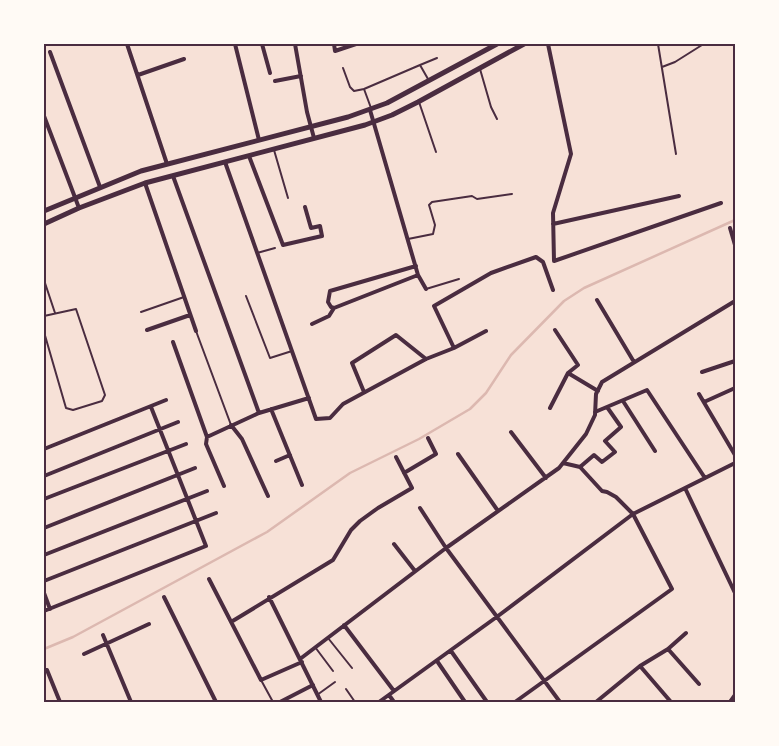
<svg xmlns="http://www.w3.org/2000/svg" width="779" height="746" font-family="'Golos Text',sans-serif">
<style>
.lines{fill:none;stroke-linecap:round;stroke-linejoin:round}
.stream{stroke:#dcb8b0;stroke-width:2.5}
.service{stroke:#4a2c40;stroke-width:2}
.minor{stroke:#4a2c40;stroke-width:4}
.secondary{stroke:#4a2c40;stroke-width:5}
.neatline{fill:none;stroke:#4a2c40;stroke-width:2}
</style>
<rect width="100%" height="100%" fill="#f7e1d7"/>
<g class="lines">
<!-- stream -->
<path class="stream" d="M44,649L73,637L267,532L350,473L419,439L470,409L486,393L511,355L564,301L584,288L735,220"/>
<!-- service -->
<path class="service" d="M658,44L676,154
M420,65L437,58
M662,67L675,62L702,45
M343,68L350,87L354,91L364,89
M480,69L491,107L497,119
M419,102L436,152
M371,108L364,89L420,65L428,79
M274,150L288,198
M408,239L433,234L435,225L429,205L432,202L472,196L477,199L512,194
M257,253L275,248
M44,280L55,313
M426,289L459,279
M246,296L270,358L292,351
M141,312L184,297
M44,316L76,309L105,395L102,401L73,410L66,408L44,332
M196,331L231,425
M328,638L352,668
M315,647L333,671
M261,680L273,702
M346,689L355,702
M317,695L335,682"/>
<!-- minor -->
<path class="minor" d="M127,44L167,164
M235,44L259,140
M262,44L270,73
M295,44L307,112L314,138
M334,44L335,51L356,44
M548,44L571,154L553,213L554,261L721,203
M50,52L100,187
M138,75L184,59
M275,81L301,76
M370,110L418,275L426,289
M44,116L79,208
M249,156L283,245L322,236L320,226L311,228L305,207
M225,162L316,419L330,418L343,404L426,359L454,348L486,331
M173,176L259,413
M145,183L196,331
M553,224L679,196
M730,228L735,245
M416,266L330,291L328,302L331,307L334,308L418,275
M597,300L634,362
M312,324L329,316L334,308
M147,330L190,315
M555,330L578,365L568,373
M173,342L207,437L206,444L224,486
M454,348L434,306L491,273L536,257L543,262L553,290
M702,372L735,361
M364,392L352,363L396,335L426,359
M699,394L735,455
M623,401L655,451
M704,402L735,388
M550,408L568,373L598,391
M271,409L302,485
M595,412L647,390L705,478
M231,425L242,439L268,496
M511,432L546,478
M207,437L259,413L309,398
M44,449L166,400
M458,454L498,511
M276,461L290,455
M580,467L594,455L602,462L615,452L605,441L621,427L607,407
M404,473L436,454L428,438
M44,476L178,422
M685,488L735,593
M44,499L186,444
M420,508L446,548L560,702
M44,528L195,468
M394,544L415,571
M44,555L207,491
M209,579L261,680L302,662
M44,581L216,513
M44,593L50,609
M164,597L216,702
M269,597L321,702
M44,611L206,546L151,407
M231,622L333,560L351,530L360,521L378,508L412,488L396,457
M344,625L394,691
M103,635L131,702
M668,649L699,684
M451,651L487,702
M84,654L149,624
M300,659L446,548L559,468L586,434L595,415L596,394L602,382L735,301
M437,661L465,702
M640,666L671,702
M44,671L47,670L60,702
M389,695L394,702
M280,702L313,685
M379,702L498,616L633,514L735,463
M515,702L672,589L633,514L616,497L607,492L602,491L580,467L563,463
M596,702L640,666L668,649L686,633
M730,702L735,695"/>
<!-- secondary -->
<path class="secondary" d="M44,211L141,171L348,117L387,103L497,44
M44,224L79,208L145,183L365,125L392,115L418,102L524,44"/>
</g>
<!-- border -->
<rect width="779" height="746" fill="none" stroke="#fffaf5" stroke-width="90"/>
<rect x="45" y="45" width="689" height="656" class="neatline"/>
</svg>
